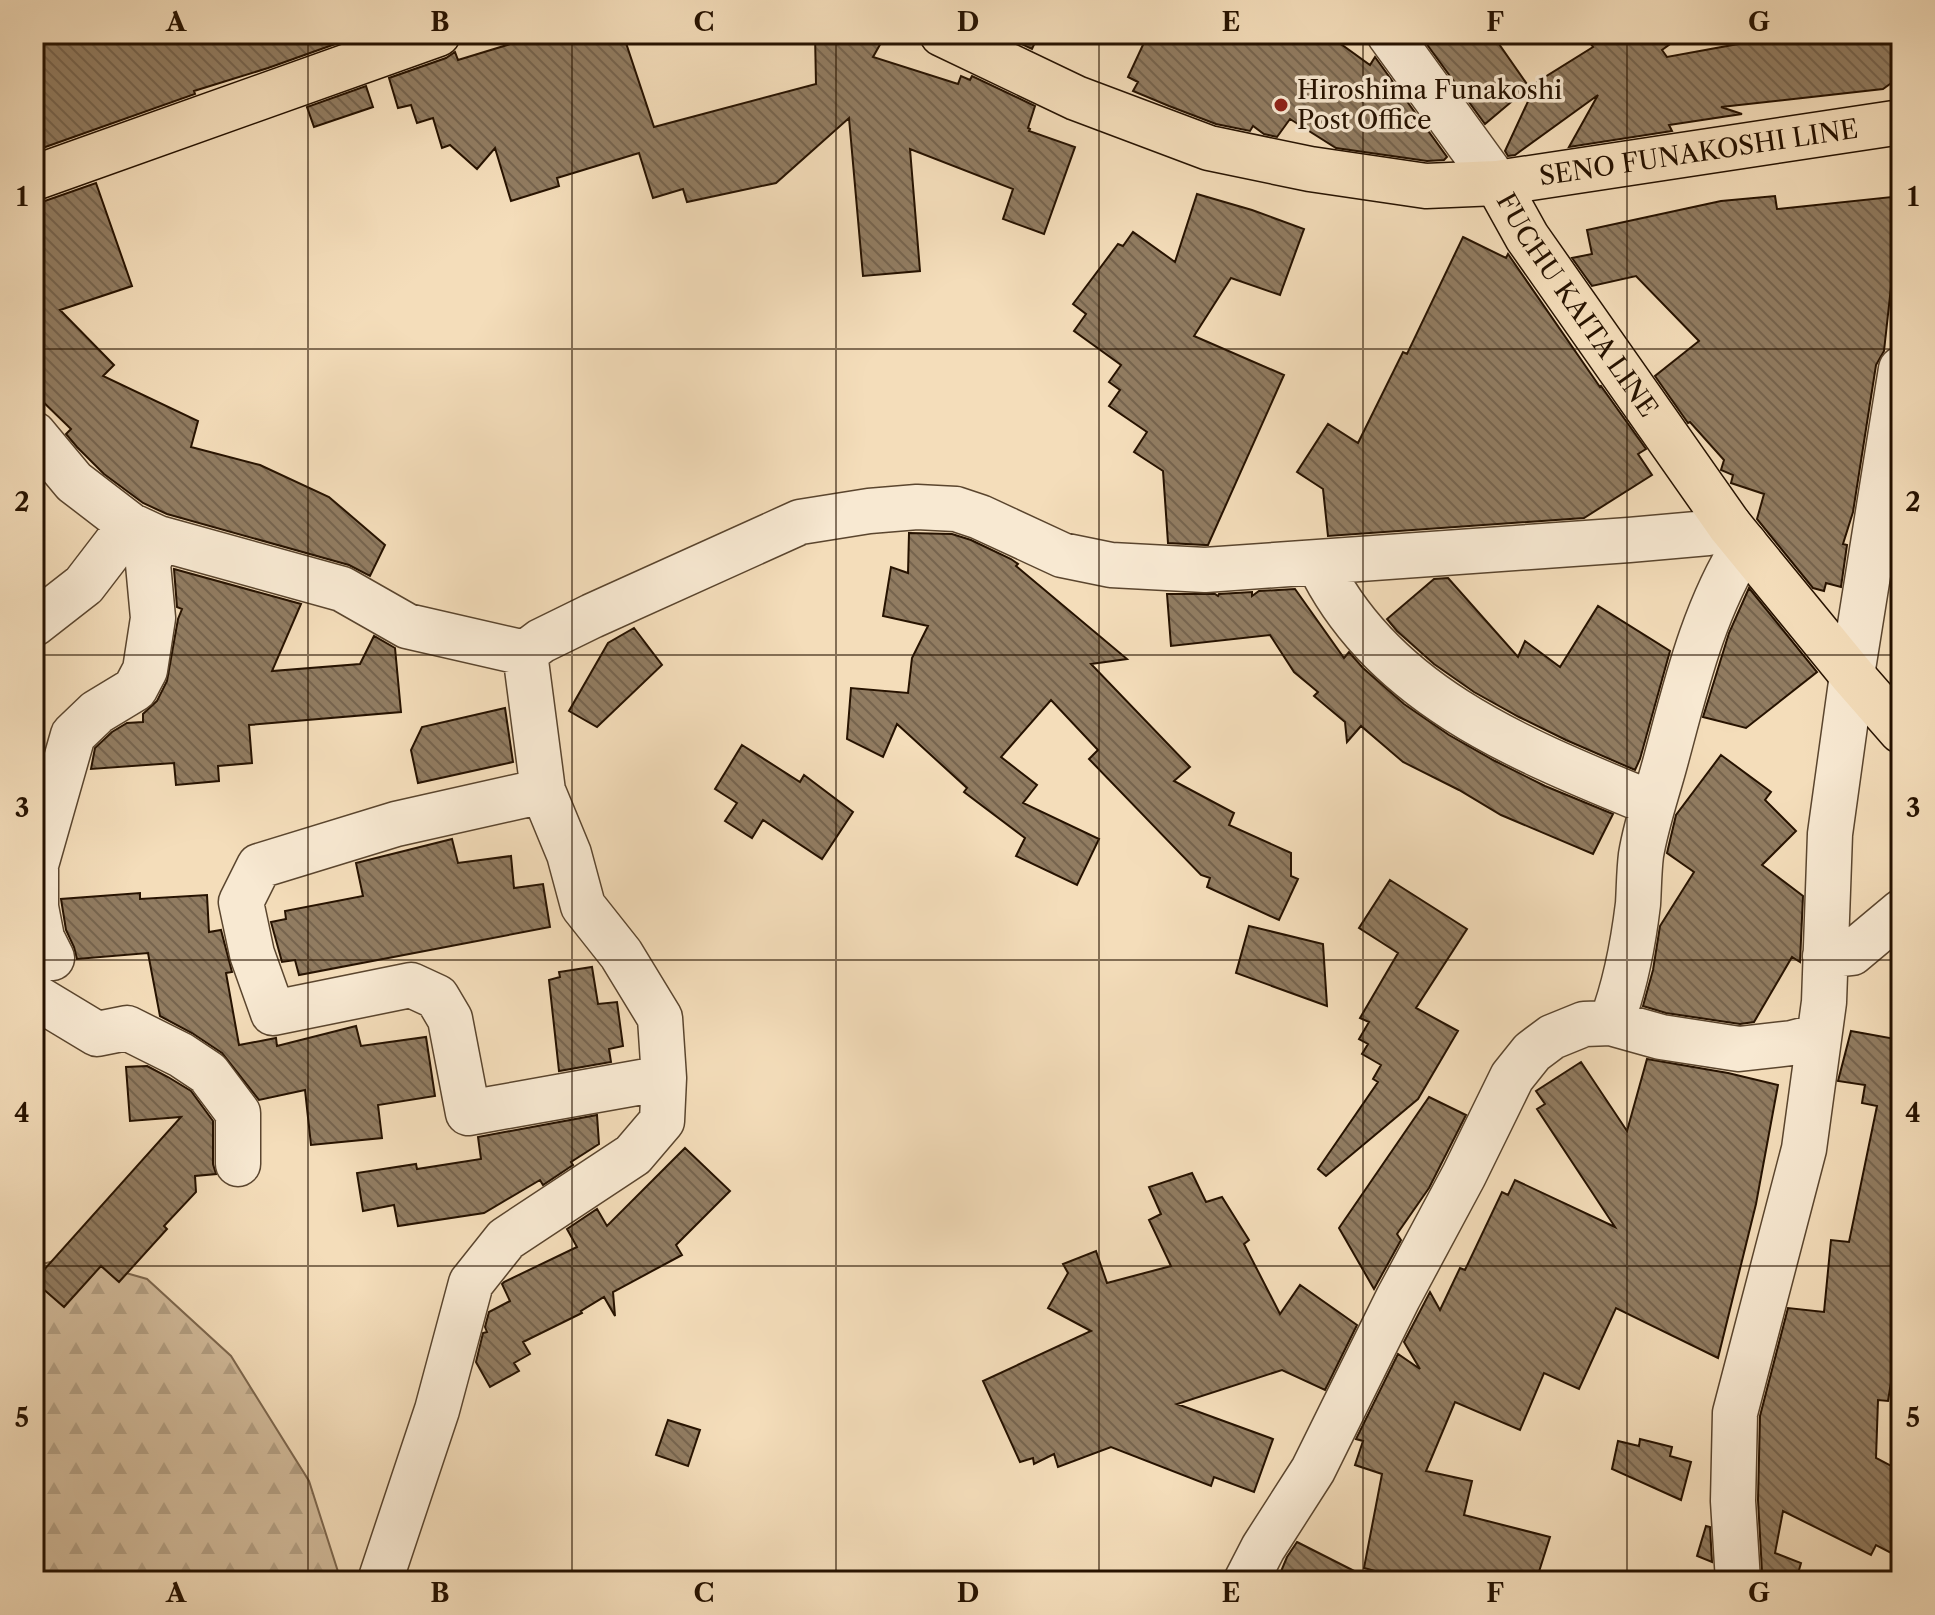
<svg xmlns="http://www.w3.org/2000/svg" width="1935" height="1615" font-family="'Libre Caslon Text',serif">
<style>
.forest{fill:url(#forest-firs);stroke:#7c664d;stroke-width:2}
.building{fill:url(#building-back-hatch);stroke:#261200;stroke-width:2}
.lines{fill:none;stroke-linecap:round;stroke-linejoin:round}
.minor-casing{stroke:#5a452e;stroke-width:47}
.major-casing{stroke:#261200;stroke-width:47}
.minor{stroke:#f8e9d2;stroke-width:44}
.major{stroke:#f4ddba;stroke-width:44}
.grid{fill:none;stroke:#261200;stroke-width:2;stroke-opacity:0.55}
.poi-dot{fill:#8f2418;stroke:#f8e9d2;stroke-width:3}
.labels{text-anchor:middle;stroke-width:7;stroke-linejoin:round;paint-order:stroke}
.poi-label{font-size:26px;fill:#261200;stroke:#f8e9d2;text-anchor:start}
.street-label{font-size:26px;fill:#261200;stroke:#f8e9d2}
.neatline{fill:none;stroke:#261200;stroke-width:3}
.grid-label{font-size:26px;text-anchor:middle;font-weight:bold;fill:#261200}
</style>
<defs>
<pattern id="forest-firs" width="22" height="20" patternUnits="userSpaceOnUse" patternTransform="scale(2)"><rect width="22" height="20" fill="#d1ba9a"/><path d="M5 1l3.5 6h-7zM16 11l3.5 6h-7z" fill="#b39f83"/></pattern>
<pattern id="building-back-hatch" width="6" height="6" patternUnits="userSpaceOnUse" patternTransform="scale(2)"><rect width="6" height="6" fill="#917c61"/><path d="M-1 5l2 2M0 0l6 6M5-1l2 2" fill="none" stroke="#76644e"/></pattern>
</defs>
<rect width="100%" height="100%" fill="#f4ddba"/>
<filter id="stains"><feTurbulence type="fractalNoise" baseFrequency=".0025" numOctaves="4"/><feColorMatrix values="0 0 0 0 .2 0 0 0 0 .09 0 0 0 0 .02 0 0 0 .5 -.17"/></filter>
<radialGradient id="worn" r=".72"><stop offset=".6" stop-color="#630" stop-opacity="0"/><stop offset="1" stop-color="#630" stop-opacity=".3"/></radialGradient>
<!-- forest -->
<path class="forest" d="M70,1257L147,1279L231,1356L309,1481L341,1581H34V1266Z"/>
<!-- building -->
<path class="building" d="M34,34H351L352,38L268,68L194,91L195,94L34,151Z
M543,34H623L654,127L816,84L815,34H886L873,57L958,84L961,76L970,80L972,76L1035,106L1028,128L1030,129L1029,131L1075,147L1044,234L1003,219L1013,189L910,149L920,271L863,276L849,118L776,183L687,202L683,189L653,198L639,153L557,178L559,186L511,201L495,148L477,169L450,145L442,148L433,118L417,123L411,105L398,108L389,78L446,58L455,52L458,60Z
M1000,34H1039L1032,49Z
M1148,34H1162L1178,41L1186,34H1327L1370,65L1375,57L1447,157L1444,160L1427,161L1336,148L1290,119L1277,137L1264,134L1253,126L1250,131L1216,124L1169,106L1133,91L1138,82L1128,77Z
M1430,34H1492L1529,87L1485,124L1423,39Z
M1584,34H1684L1662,50L1667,57L1793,34H1901V76L1883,89L1721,107L1742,114L1669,125L1672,131L1569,147L1598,95L1515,155L1508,156L1505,151L1537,82L1593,47Z
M366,86L373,107L314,127L307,107Z
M96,183L132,286L60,310L114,365L103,376L198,421L191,447L260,465L329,497L385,545L370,576L349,565L167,514L143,503L104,474L77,447L66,434L71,429L34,393V202H42Z
M1197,194L1252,210L1304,229L1280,295L1231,278L1194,336L1284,375L1208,545H1205L1168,543L1163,471L1134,452L1147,432L1109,406L1120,390L1109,382L1121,365L1074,331L1086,314L1073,304L1118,244L1123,246L1133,232L1175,262Z
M1775,196L1777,209L1901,196L1884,351L1876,365L1853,512L1843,544L1847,545L1841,587L1826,583L1824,591L1813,588L1757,519L1764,494L1731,483L1733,475L1721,470L1724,460L1690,422L1688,423L1655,376L1699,341L1636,276L1592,286L1572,258L1592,254L1587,230L1721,201Z
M1463,237L1506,258L1508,254L1600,387L1601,386L1646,449L1638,454L1652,475L1584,518L1328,536L1323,489L1297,472L1328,424L1358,443L1403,352L1407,354Z
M909,533L952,534L971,540L1011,559L1018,564L1016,566L1127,659L1091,664L1190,767L1174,781L1234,813L1229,825L1291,853V876L1298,879L1279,920L1207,887L1210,878L1201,875L1089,759L1098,750L1051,700L1001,757L1037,785L1023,803L1099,839L1077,885L1016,856L1025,838L964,792L967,788L897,724L883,757L847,739L851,688L908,693L912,658L928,626L883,616L891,567L908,573Z
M174,569L301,604L272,671L360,664L374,636L395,648L401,712L249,725L252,763L218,766L219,781L176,785L174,763L91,769L95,748L112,732L127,723L143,722V714L157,701L167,681L178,619L182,609L177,607Z
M1448,578L1518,657L1525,641L1560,667L1598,606L1670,651L1640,759L1635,770L1566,740L1519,717L1474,692L1434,664L1397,631L1387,619L1434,579Z
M1749,588L1817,672L1746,728L1703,717L1729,633Z
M1295,589L1344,658L1349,652L1363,668L1404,704L1449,735L1495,761L1545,786L1613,814L1593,854L1501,815L1459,790L1403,762L1361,726L1347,742L1345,722L1314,696L1318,692L1294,672L1270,635L1171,646L1167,594H1215L1218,596L1219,594L1252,592V596L1259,591Z
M634,628L662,665L597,727L569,711L608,643Z
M505,708L513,762L418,783L411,750L422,727Z
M742,745L800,782L804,775L853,812L822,859L763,820L752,838L725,821L737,803L715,789Z
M1721,755L1771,792L1765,800L1796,831L1762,865L1803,896L1800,962L1792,957L1754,1022L1740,1024L1666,1013L1643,1006L1653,970L1660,926L1694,872L1667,853L1676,815Z
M452,839L458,863L511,856L514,888L543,884L550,927L299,975L295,960L282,962L271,922L286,919L285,911L363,896L356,863Z
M1390,880L1467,929L1416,1008L1458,1031L1418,1099L1326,1176L1318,1169L1378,1082L1373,1079L1381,1065L1362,1054L1368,1044L1359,1039L1369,1022L1360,1018L1398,953L1359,928Z
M140,893V899L207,895L209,932L221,930L232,972L226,973L239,1045L276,1038L277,1046L356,1026L361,1046L426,1037L435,1096L378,1105L382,1138L311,1145L305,1090L259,1100L222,1053L192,1033L160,1016L148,953L77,959L74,947L66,930L61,899Z
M1249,926L1323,944L1327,1006L1236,973Z
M592,967L598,1004L617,1002L623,1046L609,1049L611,1062L559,1071L549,980L560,977L559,972Z
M1851,1031L1901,1040V1322L1888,1401L1878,1400L1876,1458L1901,1471V1558L1876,1545L1871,1555L1783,1511L1775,1553L1801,1563L1797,1577L1762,1572L1758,1500L1760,1416L1788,1308L1824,1312L1831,1240L1849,1242L1877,1106L1862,1103L1865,1085L1838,1081Z
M1647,1059L1728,1073L1778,1085L1756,1204L1718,1358L1616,1308L1579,1389L1544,1373L1520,1430L1455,1402L1426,1471L1472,1481L1464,1515L1550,1537L1536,1581H1413L1364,1568L1382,1474L1355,1465L1363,1441L1356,1439L1398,1354L1420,1369L1404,1342L1430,1292L1440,1310L1460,1268L1465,1270L1502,1192L1508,1195L1515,1180L1615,1227L1537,1109L1545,1104L1536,1091L1581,1062L1627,1131Z
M147,1066L168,1077L191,1091L213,1121V1164L216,1174L195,1176L196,1192L164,1226L167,1229L119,1282L101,1266L64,1307L34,1281L181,1117L130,1121L126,1067Z
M1429,1097L1466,1115L1429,1188L1397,1234L1401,1240L1374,1289L1339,1228Z
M597,1115L599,1144L571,1162L573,1165L543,1185L540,1180L484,1213L398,1226L394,1205L363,1211L357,1173L416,1164L417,1169L481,1159L478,1137Z
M685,1148L730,1191L676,1245L682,1255L613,1292L615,1316L604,1297L581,1311L582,1313L523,1342L530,1354L514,1363L519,1371L490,1387L476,1362L483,1333L487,1332L485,1327L489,1312L510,1301L502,1284L504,1282L577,1247L567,1229L597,1209L607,1226Z
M1192,1173L1206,1202L1222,1197L1249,1240L1244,1244L1280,1314L1300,1285L1357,1325L1325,1390L1282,1370L1177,1404L1273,1439L1254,1492L1214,1477L1211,1486L1111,1447L1058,1467L1054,1454L1034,1464L1033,1458L1020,1462L983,1381L1091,1331L1048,1308L1068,1273L1063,1264L1096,1251L1107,1283L1171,1266L1149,1220L1161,1214L1149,1187Z
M668,1420L700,1430L688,1466L656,1455Z
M1640,1439L1672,1447L1670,1456L1691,1462L1681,1500L1612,1469L1618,1441L1639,1446Z
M1706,1526L1710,1527L1712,1562L1697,1556Z
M1297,1542L1374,1581H1277L1287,1557Z"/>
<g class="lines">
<defs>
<path id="minor" d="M1389,34L1497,183
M34,434L74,482L130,525L158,538L342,589L407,626L525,653L541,641L592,616L800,522L869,511L917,507L956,509L980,517L1062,555L1111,565L1205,570L1629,540L1708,533L1730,526
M1318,562C1382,696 1524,751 1653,804
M34,624L84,585L130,525
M543,791L396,824L259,866L241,902L252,954L273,1013L411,985L437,997L450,1019L468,1113L664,1078
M1825,956L1852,953L1901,912
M52,958L42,938L36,907V865L73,735L97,712L135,689L145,670L153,618L148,564L158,538
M34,996L97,1034L127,1028L181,1055L208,1073L238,1113V1164
M1611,1023L1661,1037L1739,1049L1792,1043L1819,1036
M380,1581L437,1410L471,1283L506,1239L633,1155L662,1121L664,1078L660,1018L621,954L583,906L569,854L543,791L525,653
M1246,1581L1263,1548L1313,1470L1398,1298L1464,1175L1512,1077L1532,1052L1552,1037L1584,1024L1611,1023C1626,984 1633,945 1638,904C1639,888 1639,871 1641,855C1646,825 1656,796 1664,767C1685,690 1702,612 1745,544
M1738,1581L1733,1501L1735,1413L1804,1149L1824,1002L1830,834L1852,675L1901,369"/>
<g id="major">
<path id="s1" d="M942,34L1076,98L1209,148L1310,169L1426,186L1497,183L1901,122"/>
<path d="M34,178L438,34"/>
<path id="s2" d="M1497,183L1527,237L1730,526L1852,675L1901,731"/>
</g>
</defs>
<!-- minor casing -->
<use href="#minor" class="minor-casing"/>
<!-- major casing -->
<use href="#major" class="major-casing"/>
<!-- minor -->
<use href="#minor" class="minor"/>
<!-- major -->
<use href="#major" class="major"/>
</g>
<!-- grid -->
<path class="grid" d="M308,34V1581M572,34V1581M836,34V1581M1099,34V1581M1363,34V1581M1627,34V1581M34,349H1901M34,655H1901M34,960H1901M34,1266H1901"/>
<!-- markers -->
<circle class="poi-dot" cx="1281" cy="105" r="8"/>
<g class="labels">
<!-- poi labels -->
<g class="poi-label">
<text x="1297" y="99">Hiroshima Funakoshi<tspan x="1297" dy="30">Post Office</tspan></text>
</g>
<!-- street labels -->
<g class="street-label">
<text dy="9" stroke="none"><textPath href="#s1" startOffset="786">SENO FUNAKOSHI LINE</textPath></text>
<text dy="9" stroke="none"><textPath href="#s2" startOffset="146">FUCHU KAITA LINE</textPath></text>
</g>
</g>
<!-- margin -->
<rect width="1935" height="1615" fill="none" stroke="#f4ddba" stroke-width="88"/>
<rect x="44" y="44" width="1847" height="1527" class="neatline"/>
<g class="grid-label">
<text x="176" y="31">A</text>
<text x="440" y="31">B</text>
<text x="704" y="31">C</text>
<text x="968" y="31">D</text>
<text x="1231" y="31">E</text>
<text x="1495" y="31">F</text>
<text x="1759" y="31">G</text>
<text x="22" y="206">1</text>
<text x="1913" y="206">1</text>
<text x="22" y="511">2</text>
<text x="1913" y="511">2</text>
<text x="22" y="817">3</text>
<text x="1913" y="817">3</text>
<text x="22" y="1122">4</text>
<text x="1913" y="1122">4</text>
<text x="22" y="1427">5</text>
<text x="1913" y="1427">5</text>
<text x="176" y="1602">A</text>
<text x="440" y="1602">B</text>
<text x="704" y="1602">C</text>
<text x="968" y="1602">D</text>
<text x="1231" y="1602">E</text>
<text x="1495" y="1602">F</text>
<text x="1759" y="1602">G</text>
</g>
<rect width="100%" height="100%" filter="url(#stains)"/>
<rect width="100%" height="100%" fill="url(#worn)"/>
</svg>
